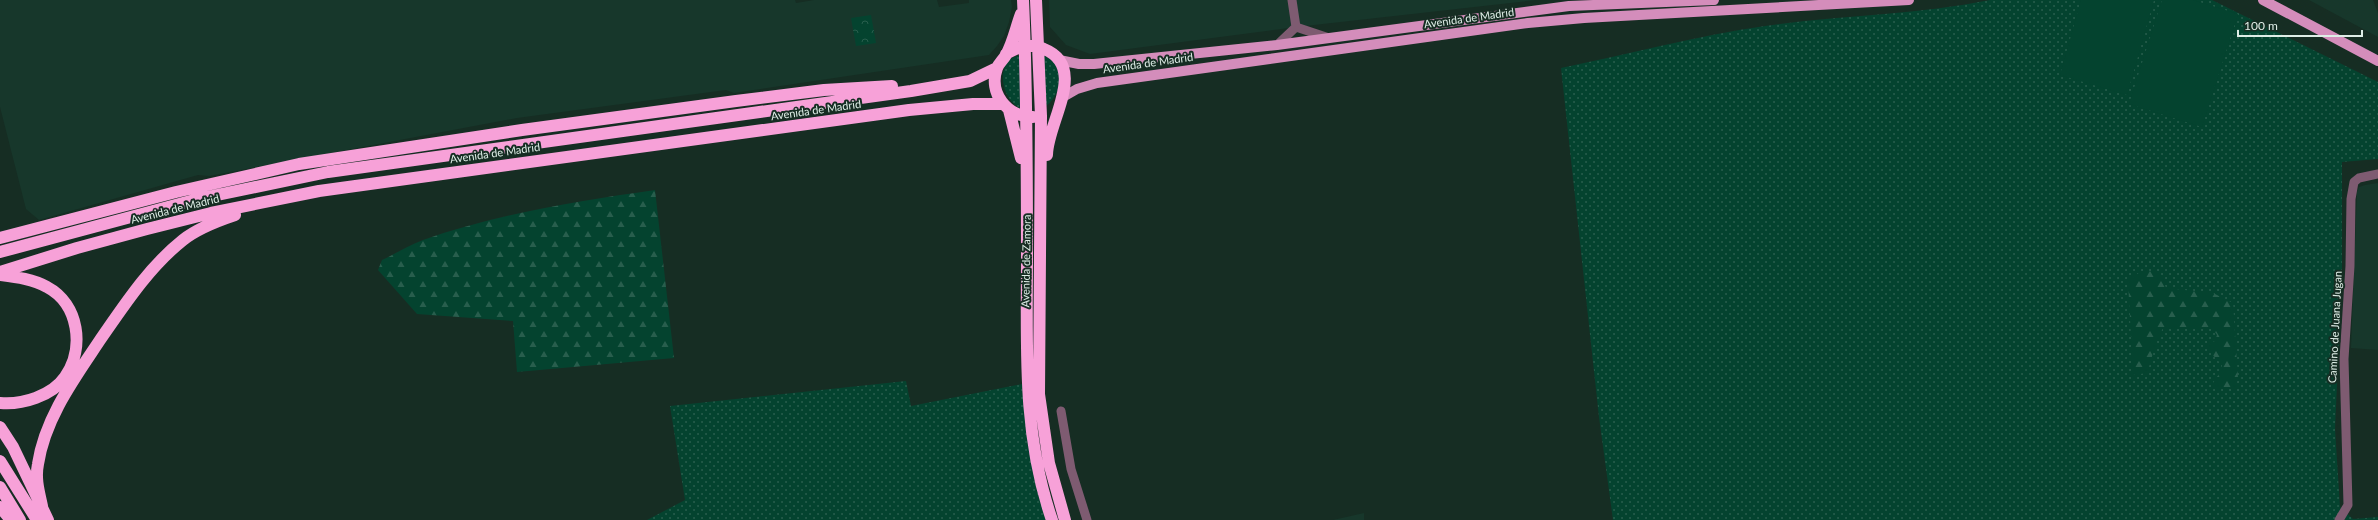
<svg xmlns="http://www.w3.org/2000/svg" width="2378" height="520" font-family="Lato,sans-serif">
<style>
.built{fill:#17372b}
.grass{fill:url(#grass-dots)}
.forest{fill:url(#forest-firs)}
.park{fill:url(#park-crowns)}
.garden{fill:#04432f}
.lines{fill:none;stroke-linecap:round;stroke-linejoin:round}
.minor{stroke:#7e5b71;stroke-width:9}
.major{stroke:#d48dbb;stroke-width:10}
.highway{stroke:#f7a1d8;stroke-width:12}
.labels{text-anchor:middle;stroke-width:4;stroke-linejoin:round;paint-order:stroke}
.street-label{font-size:11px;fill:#deede6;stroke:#162d23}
</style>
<defs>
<pattern id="grass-dots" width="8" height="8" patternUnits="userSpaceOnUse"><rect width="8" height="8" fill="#04432f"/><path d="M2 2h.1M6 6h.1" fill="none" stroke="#285e4d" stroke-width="1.8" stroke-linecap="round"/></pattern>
<pattern id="forest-firs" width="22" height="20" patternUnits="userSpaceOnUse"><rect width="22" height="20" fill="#04432f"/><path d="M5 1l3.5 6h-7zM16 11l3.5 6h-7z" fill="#285e4d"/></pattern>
<pattern id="park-crowns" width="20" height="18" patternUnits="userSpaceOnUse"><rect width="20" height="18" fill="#04432f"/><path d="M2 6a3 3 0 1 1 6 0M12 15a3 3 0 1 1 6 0" fill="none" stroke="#285e4d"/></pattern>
</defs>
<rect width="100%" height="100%" fill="#162d23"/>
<!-- built -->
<path class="built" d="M0,0H795L796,3L814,0H937L939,7L969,3V0H1011L1012,7L1009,22L1004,36L997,46L989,55L734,93L726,90L517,118L209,176L198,175L39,220L26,209L0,107Z
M1049,0H1536L1296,27L1090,54L1066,45L1050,27Z
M2309,0H2373L2378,13V37Z
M2378,183V350L2351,348L2357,192L2359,187L2365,185Z
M1364,513V520H1333Z"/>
<!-- grass -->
<path class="grass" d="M1990,0H2212L2378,82V159L2342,162V272L2335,429L2340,507L2353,519L2378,517V520H1613L1599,417L1561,68C1629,54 1696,36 1765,26C1840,15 1916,15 1990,0Z
M1042,55C1068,64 1063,96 1043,108Z
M1021,56L1023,110C995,97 998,54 1021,56Z
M906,381L911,406L1022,384C1025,430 1033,475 1047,520H647L685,500L670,406Z"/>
<!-- forest -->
<path class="forest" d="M655,190L674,358L517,372L513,321L417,314L378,270L382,260C395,254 409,245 423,240C497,214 578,201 655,190Z
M2150,271L2160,274L2166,288L2213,293L2233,303L2238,379L2235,387L2214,389L2213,383L2221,371L2222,365L2209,351V343L2215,341L2217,335L2213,329C2207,327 2169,326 2163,328L2157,340L2147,373L2133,375L2128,281L2140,272Z"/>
<!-- park -->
<path class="park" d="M871,15L876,43L856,46L851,18Z"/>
<!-- garden -->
<path class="garden" d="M2081,0H2154L2127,95L2060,75Z
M2162,0H2193L2238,14L2202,127L2129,104Z"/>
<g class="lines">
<!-- minor -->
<path class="minor" d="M1292,0L1296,27
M1296,27L1329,38
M1277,45L1296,27
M1061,411L1071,469L1087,520
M2339,520L2348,505L2344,359L2350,266L2351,199L2354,182L2359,178L2378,174"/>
<!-- major -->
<path class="major" d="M2263,0L2378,61
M1059,60L1079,64H1094L1277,45L1569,6L1714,0
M1063,97L1077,89L1097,83L1528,23L1584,18L1909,0"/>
<!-- highway -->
<path class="highway" d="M1023,0C1027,85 1027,171 1027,257C1027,346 1022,434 1052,520
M1036,0L1041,116L1039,394L1049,463L1065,520
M1021,14C1016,27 1013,43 1006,55C1003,60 999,63 997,68C988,93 1007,117 1033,117
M1006,54C1019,46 1030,43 1044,49C1089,67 1047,123 1047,155
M1009,110L1021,158
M0,238L176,192L299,164L522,130L736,101L824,90L892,86
M0,252L198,199L328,172L911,91L970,81L997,68
M0,272L77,248L147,229L211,213L319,191L909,110L973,104H1002
M0,275C16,277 33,279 47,287C79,304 85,348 65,377C52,396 22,405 0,403
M0,427L13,447L48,520
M0,461L37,520
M0,487L20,520
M42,506C39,492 35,479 38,464C45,418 74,379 100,340C125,304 149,267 183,240C198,228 217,221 235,215
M0,507L11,520"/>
</g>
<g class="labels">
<!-- street labels -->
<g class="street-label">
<text transform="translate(1469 18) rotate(-8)" y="4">Avenida de Madrid</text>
<text transform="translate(1148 63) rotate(-8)" y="4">Avenida de Madrid</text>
<text transform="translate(816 110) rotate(-8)" y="4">Avenida de Madrid</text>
<text transform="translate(495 153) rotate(-8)" y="4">Avenida de Madrid</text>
<text transform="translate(175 209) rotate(-14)" y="4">Avenida de Madrid</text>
<text transform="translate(1026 261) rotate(-89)" y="4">Avenida de Zamora</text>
<text transform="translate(2335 327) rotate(-87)" y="4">Camino de Juana Jugan</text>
</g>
</g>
<!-- scale -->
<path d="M2238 30v6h124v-6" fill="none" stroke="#deede6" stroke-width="2"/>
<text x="2244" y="30" font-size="12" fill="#deede6" stroke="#162d23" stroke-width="3" paint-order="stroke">100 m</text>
</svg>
